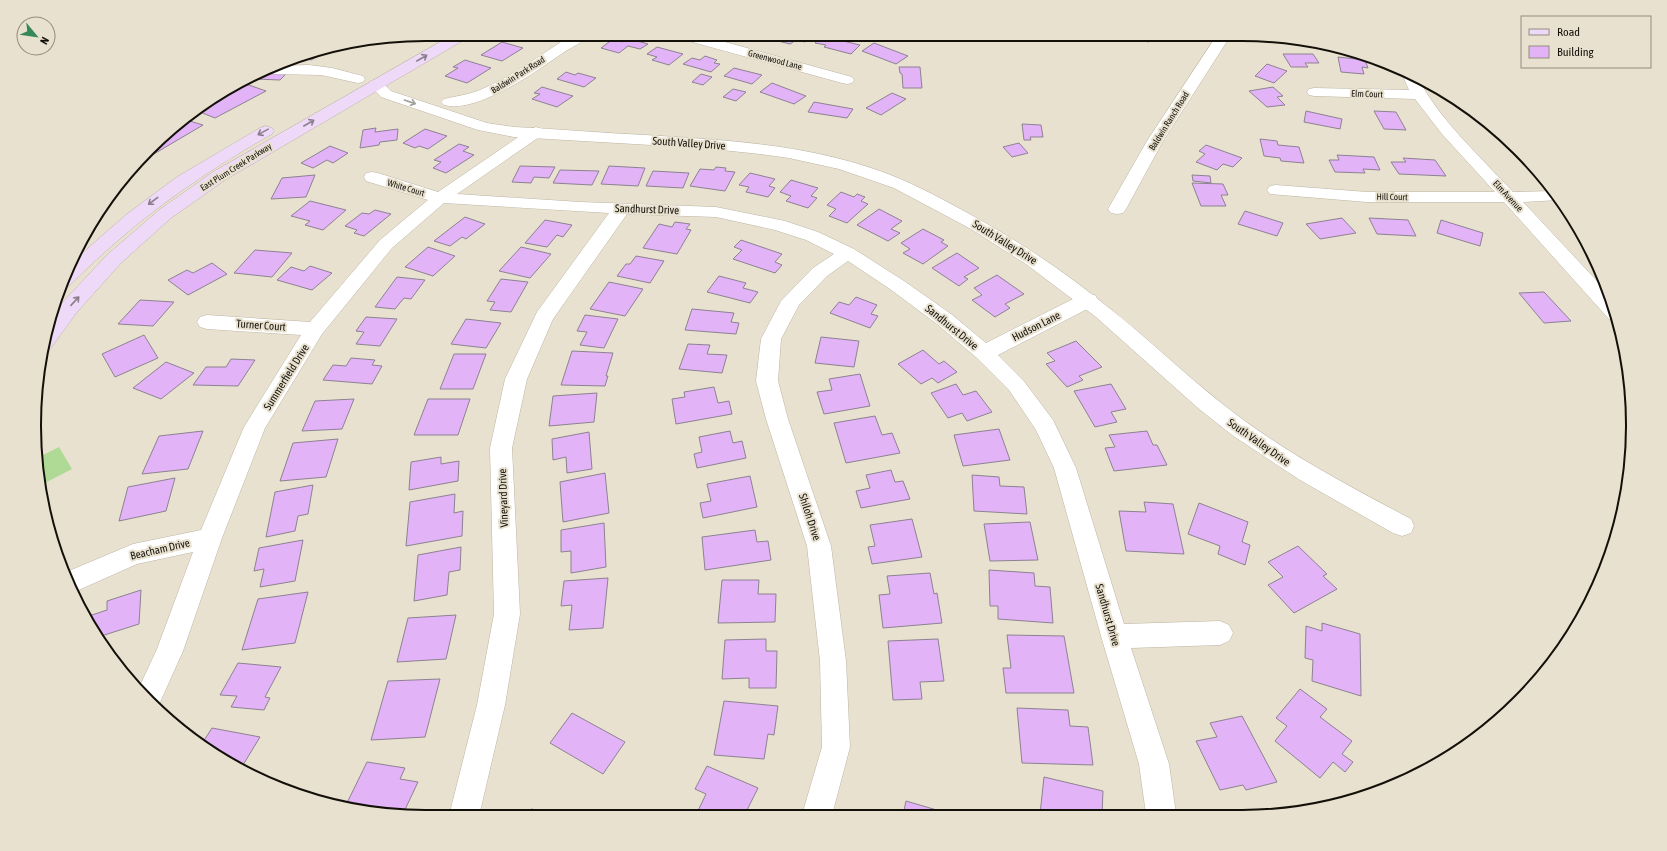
<svg xmlns="http://www.w3.org/2000/svg" width="1667" height="851" font-family="'Asap Condensed',sans-serif">
<style>
.green{fill:#afda95}
.building{fill:#e3b3f7;stroke:#8c8291}
.lines{fill:none;stroke-linecap:round;stroke-linejoin:round}
.minor-casing{stroke:#bcb5a4;stroke-width:1}
.tertiary-casing{stroke:#bcb5a4;stroke-width:1}
.secondary-casing{stroke:#bcb5a4;stroke-width:1}
.minor{fill:#fff;fill-rule:evenodd}
.tertiary{fill:#fff;fill-rule:evenodd}
.secondary{fill:#efd9f8;fill-rule:evenodd}
.oneway{stroke:#8c7f8d}
.oneway2{stroke:#a19f9d}
.labels{text-anchor:middle;stroke-width:4;stroke-linejoin:round;paint-order:stroke}
.far-street-label{font-size:9px;fill:#13100a;stroke:#e9e1cf}
.street-label{font-size:11px;fill:#13100a;stroke:#e9e1cf}
.rim{fill:none;stroke:#13100a;stroke-width:2}
</style>
<rect width="100%" height="100%" fill="#e9e1cf"/>
<!-- green -->
<path class="green" d="M59,447L72,469L39,486L37,477V458Z"/>
<!-- building -->
<path class="building" d="M781,34H813L814,35L805,42L796,40L790,44L774,40Z
M1135,35H1137L1152,38L1149,42L1132,38Z
M822,36L860,45L851,54L824,47L826,45L815,43Z
M627,38L648,44L640,49L628,46L619,53L601,48L613,39L622,42Z
M502,42L523,48L502,61L481,55Z
M874,43L908,56L896,64L862,51Z
M333,46L336,47L311,60L303,57L314,51Z
M657,47L683,54L669,65L652,60L657,57L647,54Z
M1283,54H1313L1319,63H1305L1308,67H1291Z
M705,56L717,60L714,63L720,64L711,72L683,64L692,58L700,60Z
M1338,57L1365,60L1368,68L1362,67L1364,74L1341,72Z
M465,60L491,68L467,83L445,76L458,68L453,67Z
M1267,64L1287,71L1274,83L1255,76Z
M899,67H920L922,88H903L902,74L900,73Z
M734,68L762,75L752,84L724,76Z
M566,72L575,75L578,73L596,78L584,87L557,79Z
M261,73L286,74L280,80L255,79Z
M701,74L712,77L703,85L692,82Z
M243,83L266,91L215,118L195,110Z
M772,83L806,96L794,104L760,92Z
M542,87L573,96L557,107L532,99L540,94L534,93Z
M1273,87L1283,96L1277,97L1285,105L1267,107L1249,91Z
M733,89L746,92L736,101L723,97Z
M892,93L906,99L881,115L866,108Z
M814,102L853,109L847,118L808,112Z
M1306,111L1342,119L1340,129L1304,122Z
M1374,111L1396,112L1406,130L1384,129Z
M183,119L203,125L142,161L139,160Z
M1022,124L1041,125L1043,137H1030L1031,140H1024Z
M376,128L375,132L398,129L397,140L380,142L379,145L360,148L363,130Z
M1489,128H1493L1528,160H1519Z
M425,129L447,136L428,149L419,146L415,148L403,143Z
M1260,139L1277,141L1278,145L1299,147L1304,163L1281,161L1280,158L1264,156Z
M1019,143L1028,153L1012,157L1003,147Z
M459,144L469,147L463,151L474,155L446,173L433,168L441,162L434,160Z
M1206,145L1242,158L1233,167L1223,164L1217,170L1196,162L1205,154L1199,151Z
M330,146L348,153L333,163L327,160L313,168L301,163Z
M1337,155L1374,157L1380,170L1363,169L1365,173L1335,172L1329,160H1339Z
M1403,158L1435,160L1446,176L1399,174L1391,162H1406Z
M520,166L555,167L549,178L534,177L531,183L512,182Z
M609,166L645,168L638,186L601,184Z
M716,167L726,168L725,171L735,172L725,191L690,186L700,169L714,170Z
M560,170L599,171L592,185L553,183Z
M653,171L689,173L683,188L646,186Z
M750,173L775,179L769,186L775,188L768,197L746,192L749,187L739,185Z
M315,175L306,197L271,199L282,178Z
M1192,175L1210,176L1211,183L1193,181Z
M791,180L818,188L811,196L817,198L808,208L786,201L791,196L780,192Z
M1192,183L1223,184L1228,195H1221L1226,206H1201Z
M841,192L854,197L857,194L865,197L861,201L868,204L847,223L829,216L836,209L827,205Z
M310,201L346,210L323,230L305,225L310,221L291,216Z
M879,209L902,221L891,229L900,233L888,241L857,225Z
M375,210L391,214L364,236L354,233L357,230L345,226L362,213L369,214Z
M1245,211L1283,223L1277,236L1238,224Z
M465,217L485,224L466,239L462,237L450,246L434,241Z
M1342,218L1356,233L1320,239L1306,224Z
M1369,218L1408,220L1416,236L1377,234Z
M545,220L572,225L563,237L557,235L547,247L525,243Z
M1441,220L1483,233L1480,246L1437,233Z
M675,222L690,224L686,229L691,230L677,254L643,248L659,224L672,227Z
M923,229L944,240L941,242L948,246L923,264L903,253L910,249L901,243Z
M741,240L782,254L775,262L782,265L775,273L733,259L742,250L734,247Z
M428,247L455,256L433,276L405,267Z
M521,247L551,254L530,278L499,271Z
M255,250L292,253L272,277L234,273Z
M957,253L979,268L964,277L968,279L959,286L932,268Z
M636,256L664,261L650,283L617,276L626,264H630Z
M212,263L227,274L188,295L168,280L187,270L193,273Z
M310,266L332,273L312,290L277,280L291,267L304,271Z
M997,275L1024,294L1005,304L1010,308L995,317L972,300L982,295L974,288Z
M719,276L746,283L743,288L758,292L750,303L707,292Z
M397,277L425,280L411,299L404,298L395,309L375,307Z
M501,279L528,282L511,312L490,310L495,302L487,301Z
M609,282L643,289L625,316L590,309Z
M1544,292L1571,321L1544,323L1519,293Z
M856,297L877,305L871,314L878,316L870,328L830,313L839,302L849,305Z
M140,300L174,302L153,326L118,324Z
M692,309L734,313L731,322L739,323L736,334L685,330Z
M585,315L618,319L604,348L580,345L587,332L577,331Z
M366,317L397,319L380,346L356,344L364,332L356,331Z
M466,319L501,323L486,348L451,344Z
M144,335L158,358L115,377L102,354Z
M821,337L859,341L854,367L815,363Z
M1076,341L1102,367L1079,376L1083,380L1067,387L1046,364L1055,361L1047,353Z
M688,344L710,345L707,354L727,355L722,373L679,369Z
M923,350L939,364L944,361L957,372L938,383L932,378L921,384L898,364Z
M572,351L613,353L606,376H608L605,386L561,385Z
M454,354H486L473,389H440Z
M351,358L375,360L372,365L382,366L372,384L323,380L333,365L346,366Z
M231,359L255,360L238,386L193,385L206,367H226Z
M166,362L194,373L161,399L133,388Z
M860,374L870,406L824,414L817,392L832,390L829,379Z
M956,384L963,395L976,391L992,412L967,421L962,413L948,418L931,393Z
M1111,384L1126,409L1111,412L1117,422L1095,427L1074,391Z
M714,387L718,403L729,401L732,414L676,424L672,399L685,397L684,392Z
M597,393L594,422L549,426L553,396Z
M354,399L342,429L302,431L315,401Z
M428,399H470L458,435H414Z
M875,416L882,435L892,433L900,453L846,463L834,423Z
M999,429L1010,460L963,466L954,435Z
M203,431L188,469L142,474L159,436Z
M730,431L733,443L742,441L746,458L697,468L694,454L702,452L699,437Z
M1147,431L1153,445H1157L1167,465L1114,471L1105,448L1115,447L1109,435Z
M589,432L592,469L567,473L566,457L553,460L552,439Z
M338,439L326,477L280,481L293,443Z
M441,457V464L459,461L458,481L409,490L411,462Z
M891,470L895,482L903,481L910,499L861,508L856,491L870,488L866,475Z
M605,473L609,513L563,522L560,482Z
M972,475L999,477L1000,486L1024,487L1027,514L974,511Z
M750,476L757,507L703,518L700,503L711,501L707,484Z
M175,478L166,511L119,521L128,487Z
M313,485L308,514L298,516L295,531L266,537L275,492Z
M455,494L454,513L463,511L462,536L406,546L410,502Z
M1144,502L1173,504L1184,554L1126,551L1119,511L1146,512Z
M1199,503L1248,522L1242,542L1250,545L1245,565L1218,554L1220,546L1188,534Z
M912,519L922,557L872,564L868,547L875,546L870,525Z
M1030,522L1038,560L990,561L984,524Z
M604,523L606,567L571,573V551L561,552V530Z
M755,530L757,542L768,541L771,560L705,570L702,537Z
M303,540L295,581L260,587L264,569L254,571L259,548Z
M1298,546L1327,574L1323,576L1337,589L1294,613L1268,585L1283,577L1268,562Z
M461,547L460,570L449,572L447,595L414,601L418,555Z
M989,570L1034,573L1035,586L1050,587L1053,623L998,619V606H990Z
M930,573L934,594L937,593L942,623L883,628L879,595L890,594L887,576Z
M608,578L603,628L569,630L572,605L561,606L564,581Z
M722,580H759L758,594H776L775,622L718,623Z
M141,590L139,624L98,637L86,617L107,610V601Z
M308,592L295,643L242,650L258,599Z
M456,615L446,659L397,662L408,618Z
M1322,623L1360,634L1361,696L1312,681L1313,660L1305,658L1306,626L1322,631Z
M1007,635L1064,636L1074,693H1006L1003,668H1011Z
M766,639V651H777L776,688H749V678L722,679L725,640Z
M938,639L944,681L920,682L922,699L893,700L888,641Z
M238,663L281,667L265,697L270,698L264,710L231,707L237,696L220,695Z
M440,679L425,737L371,740L388,681Z
M1300,689L1327,709L1320,717L1352,741L1342,754L1353,762L1345,772L1333,762L1320,778L1275,741L1287,726L1276,718Z
M724,701L778,706L774,735L768,734L764,759L714,755Z
M1017,708L1068,710L1070,726L1088,727L1093,765L1022,763Z
M572,713L625,742L603,774L550,743Z
M1242,716L1277,782L1246,790L1243,785L1220,790L1196,741L1217,737L1210,723Z
M212,728L260,737L240,770L201,745Z
M367,762L405,768L400,779L418,782L402,816L345,807Z
M707,766L758,788L746,812L752,815H696L706,794L695,789Z
M1044,777L1103,791L1102,814H1040Z
M906,801L947,813V815H903Z
M531,809L573,816H529Z"/>
<g class="lines">
<defs>
<path id="minor" d="M573,34H589C584,42 572,47 564,52C537,71 477,114 444,105L441,102L444,99C456,96 468,95 480,90C513,76 542,54 573,34Z
M672,34H696L852,77L854,80L852,83L847,84L842,83L674,37Z
M1217,35H1231L1163,141L1126,209L1123,213L1117,214L1111,213L1108,209L1147,141Z
M309,65L332,68L363,76L365,79L363,82L358,83L321,75L274,74L263,72L276,66Z
M1402,70L1417,76C1439,120 1480,156 1513,192L1553,191L1559,200L1523,202L1611,296L1617,320L1609,319L1504,202H1367L1270,194L1267,190L1270,186L1276,185L1367,192H1495L1442,134L1415,99L1314,96L1309,95L1307,92L1309,89L1314,88L1409,90L1401,72Z
M536,127L542,129L544,132L542,135L457,194L580,202L716,207L785,221L818,232L854,249L904,281L951,314L986,343L1081,295L1088,294L1095,295L1098,300L1095,305L998,355L1023,380L1053,420L1076,468L1124,624L1220,621L1229,625L1233,633L1229,641L1220,645L1131,648L1169,764L1176,814H1146L1139,764L1101,636L1054,468L1036,430L1009,390L977,358L937,324L890,289L848,261L827,276L799,305L781,339L778,381L788,419L831,546L846,661L850,747L832,815H802L822,747L820,661L807,546L766,419L756,381L761,339L781,301L813,268L834,254L806,240L775,230L716,217L627,214L553,319L527,379L512,448L520,614L505,705L479,816H449L477,705L494,614L490,448L505,379L537,312L609,213L444,203L392,248L322,334L265,428L222,538L183,651L157,709L138,690L157,649L193,552L137,564L72,593L64,573L133,544L201,530L244,427L301,335L207,329L200,327L197,322L200,317L207,315L310,322L380,240L428,200L366,181L364,177L366,173L372,172L378,173L438,192L530,129Z"/>
<path id="tertiary" d="M376,80L381,81L391,91L487,123L514,127C558,129 602,133 645,135C725,140 804,144 880,171C908,181 935,195 962,210C1014,238 1063,270 1109,308C1149,339 1185,375 1225,406C1282,451 1347,485 1411,519L1414,526L1411,533L1402,536L1393,533L1300,480L1232,435L1198,408L1096,317L1026,264L971,229L894,188L839,169L789,158L760,154L703,148L514,137L478,130L381,97L369,84L371,81Z"/>
<path id="secondary" d="M454,34H471L469,37L225,180L171,218L121,263L77,312L50,349L41,351L51,319L63,302L107,255L159,210L213,172Z
M266,126L272,128L274,131L272,134C194,178 132,223 69,286L60,288L64,275L71,263L127,214L177,177L260,128Z"/>
</defs>
<!-- minor casing -->
<use href="#minor" class="minor-casing"/>
<!-- tertiary casing -->
<use href="#tertiary" class="tertiary-casing"/>
<!-- secondary casing -->
<use href="#secondary" class="secondary-casing"/>
<!-- minor -->
<use href="#minor" class="minor"/>
<!-- tertiary -->
<use href="#tertiary" class="tertiary"/>
<!-- secondary -->
<use href="#secondary" class="secondary"/>
</g>
<!-- one-way arrows -->
<defs><path id="oneway-shaft" d="M-6 0H5M1.5-3L5.5 0L1.5 3" fill="none" stroke-width="1.6" stroke-linecap="round" stroke-linejoin="round"/></defs>
<g class="oneway">
<use href="#oneway-shaft" transform="translate(422 58) rotate(-30)"/>
<use href="#oneway-shaft" transform="translate(309 123) rotate(-30)"/>
<use href="#oneway-shaft" transform="translate(263 132) rotate(151)"/>
<use href="#oneway-shaft" transform="translate(153 201) rotate(143)"/>
<use href="#oneway-shaft" transform="translate(75 301) rotate(-47)"/>
</g>
<use class="oneway2" href="#oneway-shaft" transform="translate(410 102) rotate(19)"/>
<g class="labels">
<!-- far-street labels -->
<g class="far-street-label">
<text transform="translate(775 60) rotate(15)" y="3">Greenwood Lane</text>
<text transform="translate(518 75) rotate(-32)" y="3">Baldwin Park Road</text>
<text transform="translate(1367 94) rotate(2)" y="3">Elm Court</text>
<text transform="translate(1169 121) rotate(-58)" y="3">Baldwin Ranch Road</text>
<text transform="translate(236 167) rotate(-32)" y="3">East Plum Creek Parkway</text>
<text transform="translate(406 188) rotate(17)" y="3">White Court</text>
<text transform="translate(1508 196) rotate(47)" y="3">Elm Avenue</text>
<text transform="translate(1392 197) rotate(1)" y="3">Hill Court</text>
</g>
<!-- street labels -->
<g class="street-label">
<text transform="translate(689 143) rotate(4)" y="4">South Valley Drive</text>
<text transform="translate(647 209) rotate(2)" y="4">Sandhurst Drive</text>
<text transform="translate(1005 242) rotate(32)" y="4">South Valley Drive</text>
<text transform="translate(261 325) rotate(4)" y="4">Turner Court</text>
<text transform="translate(1036 326) rotate(-27)" y="4">Hudson Lane</text>
<text transform="translate(952 327) rotate(39)" y="4">Sandhurst Drive</text>
<text transform="translate(286 377) rotate(-58)" y="4">Summerfield Drive</text>
<text transform="translate(1259 442) rotate(35)" y="4">South Valley Drive</text>
<text transform="translate(503 498) rotate(-92)" y="4">Vineyard Drive</text>
<text transform="translate(810 517) rotate(72)" y="4">Shiloh Drive</text>
<text transform="translate(160 549) rotate(-13)" y="4">Beacham Drive</text>
<text transform="translate(1108 615) rotate(74)" y="4">Sandhurst Drive</text>
</g>
</g>
<!-- crop -->
<path d="M0 0H1667V851H0ZM425 41H1242A384 384 0 0 1 1626 425V426A384 384 0 0 1 1242 810H425A384 384 0 0 1 41 426V425A384 384 0 0 1 425 41Z" fill="#e9e1cf" fill-rule="evenodd"/>
<path class="rim" d="M425 41H1242A384 384 0 0 1 1626 425V426A384 384 0 0 1 1242 810H425A384 384 0 0 1 41 426V425A384 384 0 0 1 425 41Z"/>
<!-- legend -->
<rect x="1521" y="16" width="130" height="52" fill="#e9e1cf" stroke="#938d80"/>
<rect x="1529" y="29" width="20" height="6" fill="#efd9f8" stroke="#938d80"/>
<text x="1557" y="36" font-size="12" fill="#13100a">Road</text>
<rect x="1529" y="46" width="20" height="12" fill="#e3b3f7" stroke="#938d80"/>
<text x="1557" y="56" font-size="12" fill="#13100a">Building</text>
<!-- north arrow -->
<g transform="translate(36 36) rotate(119)"><circle r="19" fill="#e9e1cf" stroke="#938d80"/>
<path d="M0-3L7 15L0 10L-7 15Z" fill="#36885a"/>
<text y="-6" font-size="11" font-weight="bold" text-anchor="middle" fill="#13100a">N</text>
</g>
</svg>
